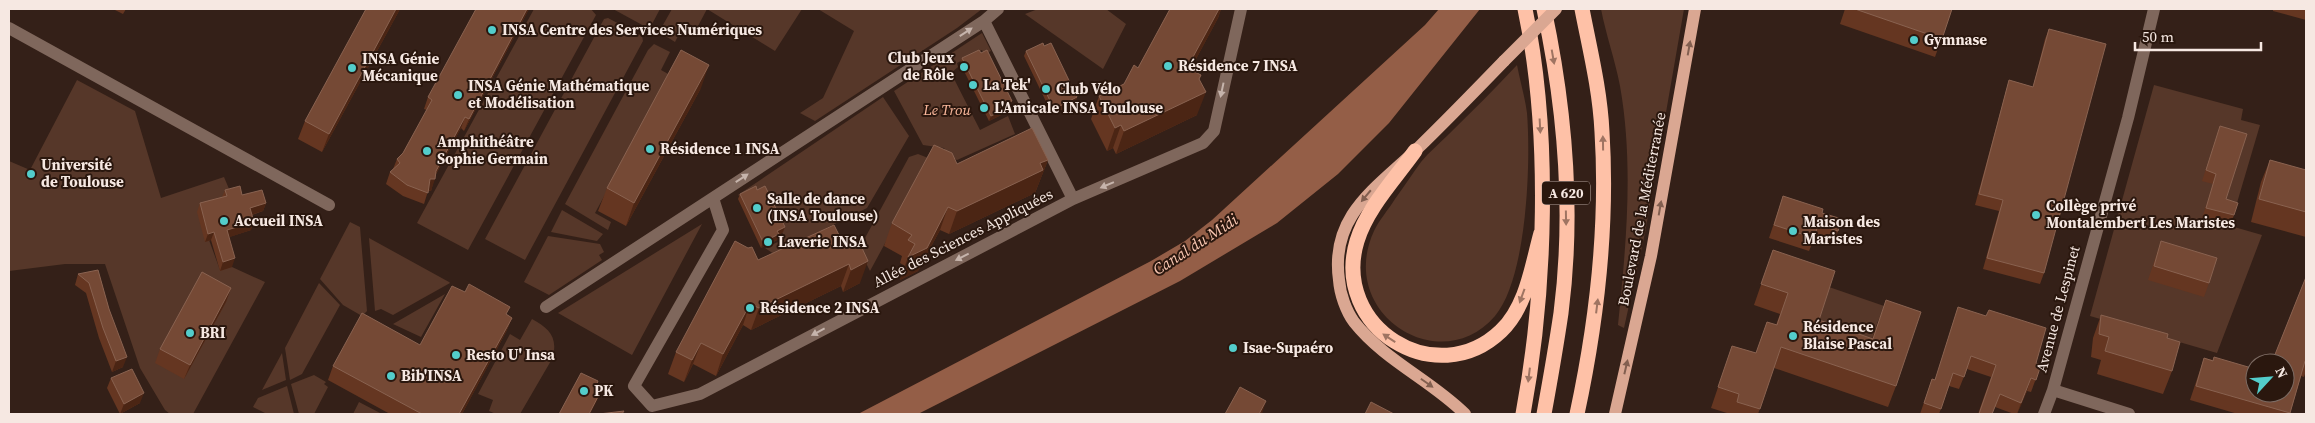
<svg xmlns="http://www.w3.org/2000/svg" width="2315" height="423" font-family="'Source Serif 4',serif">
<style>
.green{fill:#563729}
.water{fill:#945e47}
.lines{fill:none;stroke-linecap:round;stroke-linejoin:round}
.minor{stroke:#7f675c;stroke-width:12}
.major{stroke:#daa792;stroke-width:12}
.highway{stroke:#fec1a7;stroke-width:15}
.major-bridge{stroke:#daa792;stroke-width:12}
.wall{fill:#653621}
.shaded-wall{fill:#4b2514}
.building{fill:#754935;stroke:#896250}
.oneway{fill:#c6b4ac}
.oneway2{fill:#825f50}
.oneway3{fill:#9f7462}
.poi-dot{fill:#53cdcb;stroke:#2a170e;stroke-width:2}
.labels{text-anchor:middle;stroke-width:4;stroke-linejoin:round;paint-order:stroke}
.shield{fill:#2a170e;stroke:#b9a9a2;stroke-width:1}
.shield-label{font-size:14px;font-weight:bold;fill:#f6e8e2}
.poi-label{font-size:15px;font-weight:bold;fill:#f6e8e2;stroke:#2a170e;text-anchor:start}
.park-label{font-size:15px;font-style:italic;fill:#fbb89c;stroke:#2a170e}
.street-label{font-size:15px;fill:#f6e8e2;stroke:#2a170e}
.water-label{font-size:16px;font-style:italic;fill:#fac7b2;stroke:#2a170e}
</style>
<rect width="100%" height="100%" fill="#342018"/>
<!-- green -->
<path class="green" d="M534,9H591L596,15L468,250L417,223Z
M613,9H660L651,26L646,27Z
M672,9H802L775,51L707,9L697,28L685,22L675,42L659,32Z
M818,9H982L957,28L815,121L800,113L823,98L854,31Z
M1038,9H1106L1126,24L1103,69L1025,14Z
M1601,9H1684L1645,233L1624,328L1618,325C1626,246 1634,165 1620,86C1615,60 1606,35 1601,9Z
M608,18L642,36L643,41L525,260L485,239L604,19Z
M982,33L991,51L984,54L982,50L957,63L958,67L951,73L980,130L1008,116L1015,134L957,160L950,157L944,148L923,145L894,91Z
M654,44L670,52L661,70L670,75L595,213L611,222L608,230L565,204L648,50Z
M1517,65C1520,81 1525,97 1527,113C1531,163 1527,278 1495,316C1440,380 1336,313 1374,231C1379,220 1389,209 1395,199C1404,187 1412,174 1421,162C1429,152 1439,144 1448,135C1471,112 1495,89 1517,65Z
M77,80L135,111L161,198L224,177L232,196L209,240L220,270L232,267L265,282L193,414H170L165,410L140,368L105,264H65L9,271V161L30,170Z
M2154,85L2243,109L2241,120L2260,125L2234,213L2203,218L2262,235L2217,353L2090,316Z
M883,97L909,136L867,208L774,254L765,248L780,241L779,236L783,234L776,217L738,195Z
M918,154L946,165L926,168L870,271L859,249L909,157Z
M562,210L603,234L597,241L551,232Z
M350,222L360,227L367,311L362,316L343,305L320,279Z
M702,224L632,355L558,313Z
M548,236L600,244L604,252L599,255L602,260L549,295L524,282Z
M369,238L449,282L450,283L393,315L381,309L375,311Z
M319,283L340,305L302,374L290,380L285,348Z
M1829,287L1887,307L1878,321L1865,360L1811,341Z
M445,294L421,337L393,324Z
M532,319C549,328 559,338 552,359L520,414H496L489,411L493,400L478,394L510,334L520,340Z
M282,353L286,380L262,390Z
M314,375L326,382L324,384L328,387L314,414H299L291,384Z
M287,386L294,414H267L253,407L258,398Z
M359,402L382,414H353Z"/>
<!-- water -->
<path class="water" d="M1439,9H1480L1389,123L1338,174L1277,223L1180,281L918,414H858L1151,261L1185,241L1212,220L1425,25Z"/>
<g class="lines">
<!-- minor -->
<path class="minor" d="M984,21L1073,199
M9,28L329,205
M713,198L723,230L634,386L652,406L700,394L1073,199L1203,143L1214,131L1241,9
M546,307L984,21L998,9
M2053,390L2129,414
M2044,414L2053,390L2128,118L2154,9"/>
<!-- major -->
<path class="major" d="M1465,414C1431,380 1385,361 1354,322C1346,311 1340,294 1339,280C1330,216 1375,189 1416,150C1446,121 1475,91 1504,61
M1615,414L1651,256L1695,9"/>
<!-- highway -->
<path class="highway" d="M1544,9C1565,108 1574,212 1561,313C1556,347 1550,381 1544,414
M1415,151C1395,179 1367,208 1357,241C1331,327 1436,393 1501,331C1527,306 1532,265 1541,233
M1523,414C1546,291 1551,132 1525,9
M1577,414C1597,321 1608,227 1602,132C1600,90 1590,50 1582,9"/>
<!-- major-bridge -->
<path class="major-bridge" d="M1504,61L1556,9"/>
</g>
<!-- wall -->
<path class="wall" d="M113,9H126L123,14Z
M400,9L322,152L298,139L305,121Z
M529,9L464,131L461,128L435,176L431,191H428L424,204L403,196L386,184L390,172L393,169L397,159L403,153L427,110L424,109L428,97Z
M1170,9H1221L1218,18L1190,70L1201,75L1199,79L1197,115L1116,154L1113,148L1107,151L1091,119L1099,96L1124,84L1138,68Z
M1845,9H1952L1935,57L1840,24Z
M2273,9H2306V20L2273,11Z
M2049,29L2044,273L2040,284L1983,269L1999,211L1975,205L2006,91L2009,80L2033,87L2045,39Z
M1044,46L1077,97L1075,103L1052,114L1024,56L1026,51Z
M962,58L1010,106L1007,108L1005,113L989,121L960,63Z
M701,88L626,226L598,211L607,188Z
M2220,126L2226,199L2234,215L2230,226L2202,218L2213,184L2202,181Z
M1048,160L1035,193L949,234L940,230L918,271L900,280L905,266L900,263L902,256L884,246L892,223L957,164Z
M2270,160L2306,170V237L2251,222L2261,182Z
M225,190L266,203L263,211L252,215L251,230L229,237L232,267L220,271L211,240L205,242L197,212L200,203L222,197Z
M757,190L785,227L783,232L779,235L777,240L761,248L738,199L740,194Z
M1783,196L1822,213L1838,231L1833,244L1814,239L1809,251L1769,238Z
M834,225L860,283L843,292L841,286L751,330L743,325L716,376L693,364L684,382L668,374L676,352L748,248L758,260Z
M2161,241L2209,283L2204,297L2148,280Z
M1773,250L1819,320L1872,339L1886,300L1896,386L1888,407L1774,368L1758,414H1730L1711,408L1732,346L1756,353L1767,322L1776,325L1780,314L1754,305Z
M98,270L109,309L123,367L112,372L99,338L86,293L75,285L78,274Z
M2306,277V371L2304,377L2301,376L2290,414H2238L2190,400L2204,358L2213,360L2255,393L2272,362Z
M231,288L226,302L184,379L155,363L160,349Z
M1958,307L2036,363L2041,365L2031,392L2027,391L2017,414H2014L1995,407L1992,414H1978L1991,377L1967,369L1959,389L1949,386L1939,414H1920L1932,379L1935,380Z
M507,315L512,318L506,332L462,414H390L328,380L333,366L420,345Z
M2101,315L2167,338L2172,371L2163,394L2097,374L2101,360L2091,357L2093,338Z
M111,378L140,403L120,414L107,388Z"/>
<!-- shaded-wall -->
<path class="shaded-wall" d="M396,9H400L322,152L329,134Z
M527,9H529L464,131L469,119Z
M1219,9H1221L1218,18L1179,91L1187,68Z
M709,65L701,88L626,226L634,203Z
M1201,75L1193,98L1206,92L1197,115L1116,154L1124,131L1199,79Z
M1077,97L1075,103L1052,114L1054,109Z
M1012,101L1010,106L1007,108L1005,113L989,121L991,116L1005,104Z
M465,117L461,128L433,179H435L431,191L426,190L430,179L436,171Z
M1121,125L1113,148L1107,151L1115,128Z
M1048,160L1035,193L949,234L957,211L1040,163Z
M266,203L263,211L247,216L250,208Z
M948,207L940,230L918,271L900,280L908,257Z
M254,222L251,230L224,239L227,230Z
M785,227L783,232L779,235L777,240L761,248L763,242L777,231Z
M214,232L211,240L205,242L208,234Z
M235,258L232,267L220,271L223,262Z
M868,261L860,283L843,292L851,270Z
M849,264L841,286L751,330L759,308Z
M231,288L226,302L184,379L190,365Z
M750,304L743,325L716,376L723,354Z
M512,318L506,332L462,414H459Z
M701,343L693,364L684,382L692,360Z
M127,357L123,367L112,372L116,361Z
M2031,378L2027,391L2017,414L2021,403Z
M602,389L600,395L590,414H589Z
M144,393L140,403L120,414L124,404Z
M1266,401L1262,414H1259Z"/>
<!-- building -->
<path class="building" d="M366,9H396L329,134L305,121Z
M476,9H527L469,119L465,117L436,171L435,179H430L428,193L407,185L390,172L400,163L397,159L403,153L432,100L428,97Z
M1170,9H1219L1187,68L1201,75L1199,79L1206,92L1124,131L1121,125L1115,128L1099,96L1124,84L1134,65L1138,68Z
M1855,9H1952L1942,39Z
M2049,29L2106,44L2044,273L1987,258L2003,200L1979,194L2009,80L2033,87Z
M1043,43L1044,46L1051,43L1077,97L1054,109L1026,51Z
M681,50L709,65L634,203L607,188Z
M979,50L981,53L987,50L1012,101L1005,104L1007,108L991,116L962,58Z
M2220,126L2247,134L2226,199L2238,203L2234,215L2206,208L2216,174L2206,170Z
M1032,128L1048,160L1040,163L1043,170L957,211L948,207L927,248L908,257L915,244L908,240L912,235L892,223L934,145L952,153L957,164Z
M2270,160L2306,170V212L2259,199Z
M240,186L242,195L262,190L266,203L250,208L254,222L227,230L235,258L223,262L214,232L208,234L200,203L227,196L225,190Z
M756,186L757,190L765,186L785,227L777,231L779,234L763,242L740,194Z
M1783,196L1823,209L1822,213L1842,219L1838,231L1818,225L1814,238L1774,225Z
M834,225L842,241L856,235L868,261L851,270L849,264L759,308L750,304L723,354L701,343L692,360L676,352L735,241L748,248L752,247L758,260Z
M2161,241L2217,258L2209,283L2154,266Z
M1773,250L1835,271L1819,320L1873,339L1886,300L1921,312L1896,386L1781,347L1760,409L1737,402L1739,394L1718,387L1732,346L1756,353L1767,322L1777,325L1788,293L1761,284Z
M98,270L109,309L127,357L116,361L103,328L89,283L78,274Z
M202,272L231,288L190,365L160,349Z
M2306,277V361H2305L2290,413L2196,386L2204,358L2213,361L2214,357L2255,369V393H2285V363H2261L2263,359L2272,362Z
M469,284L510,307L506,314L512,318L459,414H422L333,366L362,313L420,345L452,286L465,292Z
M1958,307L1986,316L1989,310L2046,328L2036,363L2041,365L2036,380L2031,378L2021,403L2000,394L1992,414H1979L1996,365L1971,356L1964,377L1953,373L1941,409L1924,403L1932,379L1935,380Z
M2101,315L2168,334L2167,338L2180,342L2172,371L2105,351L2109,337L2099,334Z
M132,369L144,393L124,404L111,378Z
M581,373L598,381L596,386L602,389L589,414H559Z
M1240,387L1266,401L1259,414H1225Z
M1371,402L1394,414H1365Z
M624,411L622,414H599Z"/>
<!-- one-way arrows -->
<defs><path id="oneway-solid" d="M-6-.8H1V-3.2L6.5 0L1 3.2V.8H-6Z" transform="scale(1.25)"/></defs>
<g class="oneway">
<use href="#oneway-solid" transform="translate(966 32) rotate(-33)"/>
<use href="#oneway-solid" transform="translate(1222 90) rotate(102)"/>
<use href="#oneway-solid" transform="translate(742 178) rotate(-33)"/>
<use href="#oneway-solid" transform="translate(1107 185) rotate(157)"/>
<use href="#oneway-solid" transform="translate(962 257) rotate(153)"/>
<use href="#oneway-solid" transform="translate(818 332) rotate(152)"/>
</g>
<g class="oneway2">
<use href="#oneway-solid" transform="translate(1689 48) rotate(-80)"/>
<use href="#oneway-solid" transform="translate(1366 196) rotate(130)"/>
<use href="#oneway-solid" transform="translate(1660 208) rotate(-80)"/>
<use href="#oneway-solid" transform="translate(1626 367) rotate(-77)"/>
<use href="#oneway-solid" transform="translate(1427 383) rotate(35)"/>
</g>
<g class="oneway3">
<use href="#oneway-solid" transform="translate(1553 57) rotate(80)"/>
<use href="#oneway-solid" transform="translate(1540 126) rotate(87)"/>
<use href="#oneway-solid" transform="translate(1603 143) rotate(-91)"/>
<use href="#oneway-solid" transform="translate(1566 218) rotate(89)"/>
<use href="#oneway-solid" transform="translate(1522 296) rotate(110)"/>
<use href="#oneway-solid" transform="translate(1597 306) rotate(-83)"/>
<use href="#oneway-solid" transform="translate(1389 338) rotate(-147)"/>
<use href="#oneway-solid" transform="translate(1529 375) rotate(97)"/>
</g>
<!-- markers -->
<g class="poi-dot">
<circle cx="492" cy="30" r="5"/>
<circle cx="1914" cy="40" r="5"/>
<circle cx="1168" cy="66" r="5"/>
<circle cx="964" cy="67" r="5"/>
<circle cx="352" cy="68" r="5"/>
<circle cx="973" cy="85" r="5"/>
<circle cx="1046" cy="89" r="5"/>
<circle cx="458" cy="95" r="5"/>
<circle cx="984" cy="108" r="5"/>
<circle cx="650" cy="149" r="5"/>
<circle cx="427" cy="151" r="5"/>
<circle cx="31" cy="174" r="5"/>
<circle cx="757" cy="208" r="5"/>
<circle cx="2036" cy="215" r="5"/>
<circle cx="224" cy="221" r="5"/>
<circle cx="1793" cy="231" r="5"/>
<circle cx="768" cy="242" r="5"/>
<circle cx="750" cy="308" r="5"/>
<circle cx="190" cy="333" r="5"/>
<circle cx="1793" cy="336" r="5"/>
<circle cx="1233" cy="348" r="5"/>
<circle cx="456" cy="355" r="5"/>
<circle cx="391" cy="376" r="5"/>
<circle cx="584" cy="391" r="5"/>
</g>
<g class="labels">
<!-- shield labels -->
<rect class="shield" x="1542" y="181.5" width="48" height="23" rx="4"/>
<g class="shield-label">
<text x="1566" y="198">A 620</text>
</g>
<!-- poi labels -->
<g class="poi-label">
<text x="502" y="35">INSA Centre des Services Numériques</text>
<text x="1924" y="45">Gymnase</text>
<text x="954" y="63" text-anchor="end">Club Jeux<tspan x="954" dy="17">de Rôle</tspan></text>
<text x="362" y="64">INSA Génie<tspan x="362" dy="17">Mécanique</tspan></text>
<text x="1178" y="71">Résidence 7 INSA</text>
<text x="983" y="90">La Tek'</text>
<text x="468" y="91">INSA Génie Mathématique<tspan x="468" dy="17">et Modélisation</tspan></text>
<text x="1056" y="94">Club Vélo</text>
<text x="994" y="113">L'Amicale INSA Toulouse</text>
<text x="437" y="147">Amphithéâtre<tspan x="437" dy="17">Sophie Germain</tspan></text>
<text x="660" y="154">Résidence 1 INSA</text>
<text x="41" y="170">Université<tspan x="41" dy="17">de Toulouse</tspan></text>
<text x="767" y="204">Salle de dance<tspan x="767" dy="17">(INSA Toulouse)</tspan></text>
<text x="2046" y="211">Collège privé<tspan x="2046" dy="17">Montalembert Les Maristes</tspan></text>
<text x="234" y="226">Accueil INSA</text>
<text x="1803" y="227">Maison des<tspan x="1803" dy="17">Maristes</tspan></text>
<text x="778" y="247">Laverie INSA</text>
<text x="760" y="313">Résidence 2 INSA</text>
<text x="1803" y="332">Résidence<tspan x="1803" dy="17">Blaise Pascal</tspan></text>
<text x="200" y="338">BRI</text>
<text x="1243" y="353">Isae-Supaéro</text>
<text x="466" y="360">Resto U' Insa</text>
<text x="401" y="381">Bib'INSA</text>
<text x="594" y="396">PK</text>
</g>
<!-- park labels -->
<g class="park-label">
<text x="947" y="115">Le Trou</text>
</g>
<!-- street labels -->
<g class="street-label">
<text transform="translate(1642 209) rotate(-79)" y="5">Boulevard de la Méditerranée</text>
<text transform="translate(963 238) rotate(-27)" y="5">Allée des Sciences Appliquées</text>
<text transform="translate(2058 309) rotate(-75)" y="5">Avenue de Lespinet</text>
</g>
<!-- water labels -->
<g class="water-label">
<text transform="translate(1195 244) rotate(-33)" y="6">Canal du Midi</text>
</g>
</g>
<!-- border -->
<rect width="2315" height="423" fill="none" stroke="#f6e8e2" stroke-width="20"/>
<!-- north arrow -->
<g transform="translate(2270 378) rotate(64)"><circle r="24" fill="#2a170e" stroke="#7c6b63"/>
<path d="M0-4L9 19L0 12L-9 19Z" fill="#53cdcb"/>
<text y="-8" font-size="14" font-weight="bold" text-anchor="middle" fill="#f6e8e2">N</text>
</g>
<!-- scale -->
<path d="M2135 42v8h126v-8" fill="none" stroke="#f6e8e2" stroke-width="2.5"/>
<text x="2142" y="42" font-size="15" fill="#f6e8e2" stroke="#2a170e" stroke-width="4" paint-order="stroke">50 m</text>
</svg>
